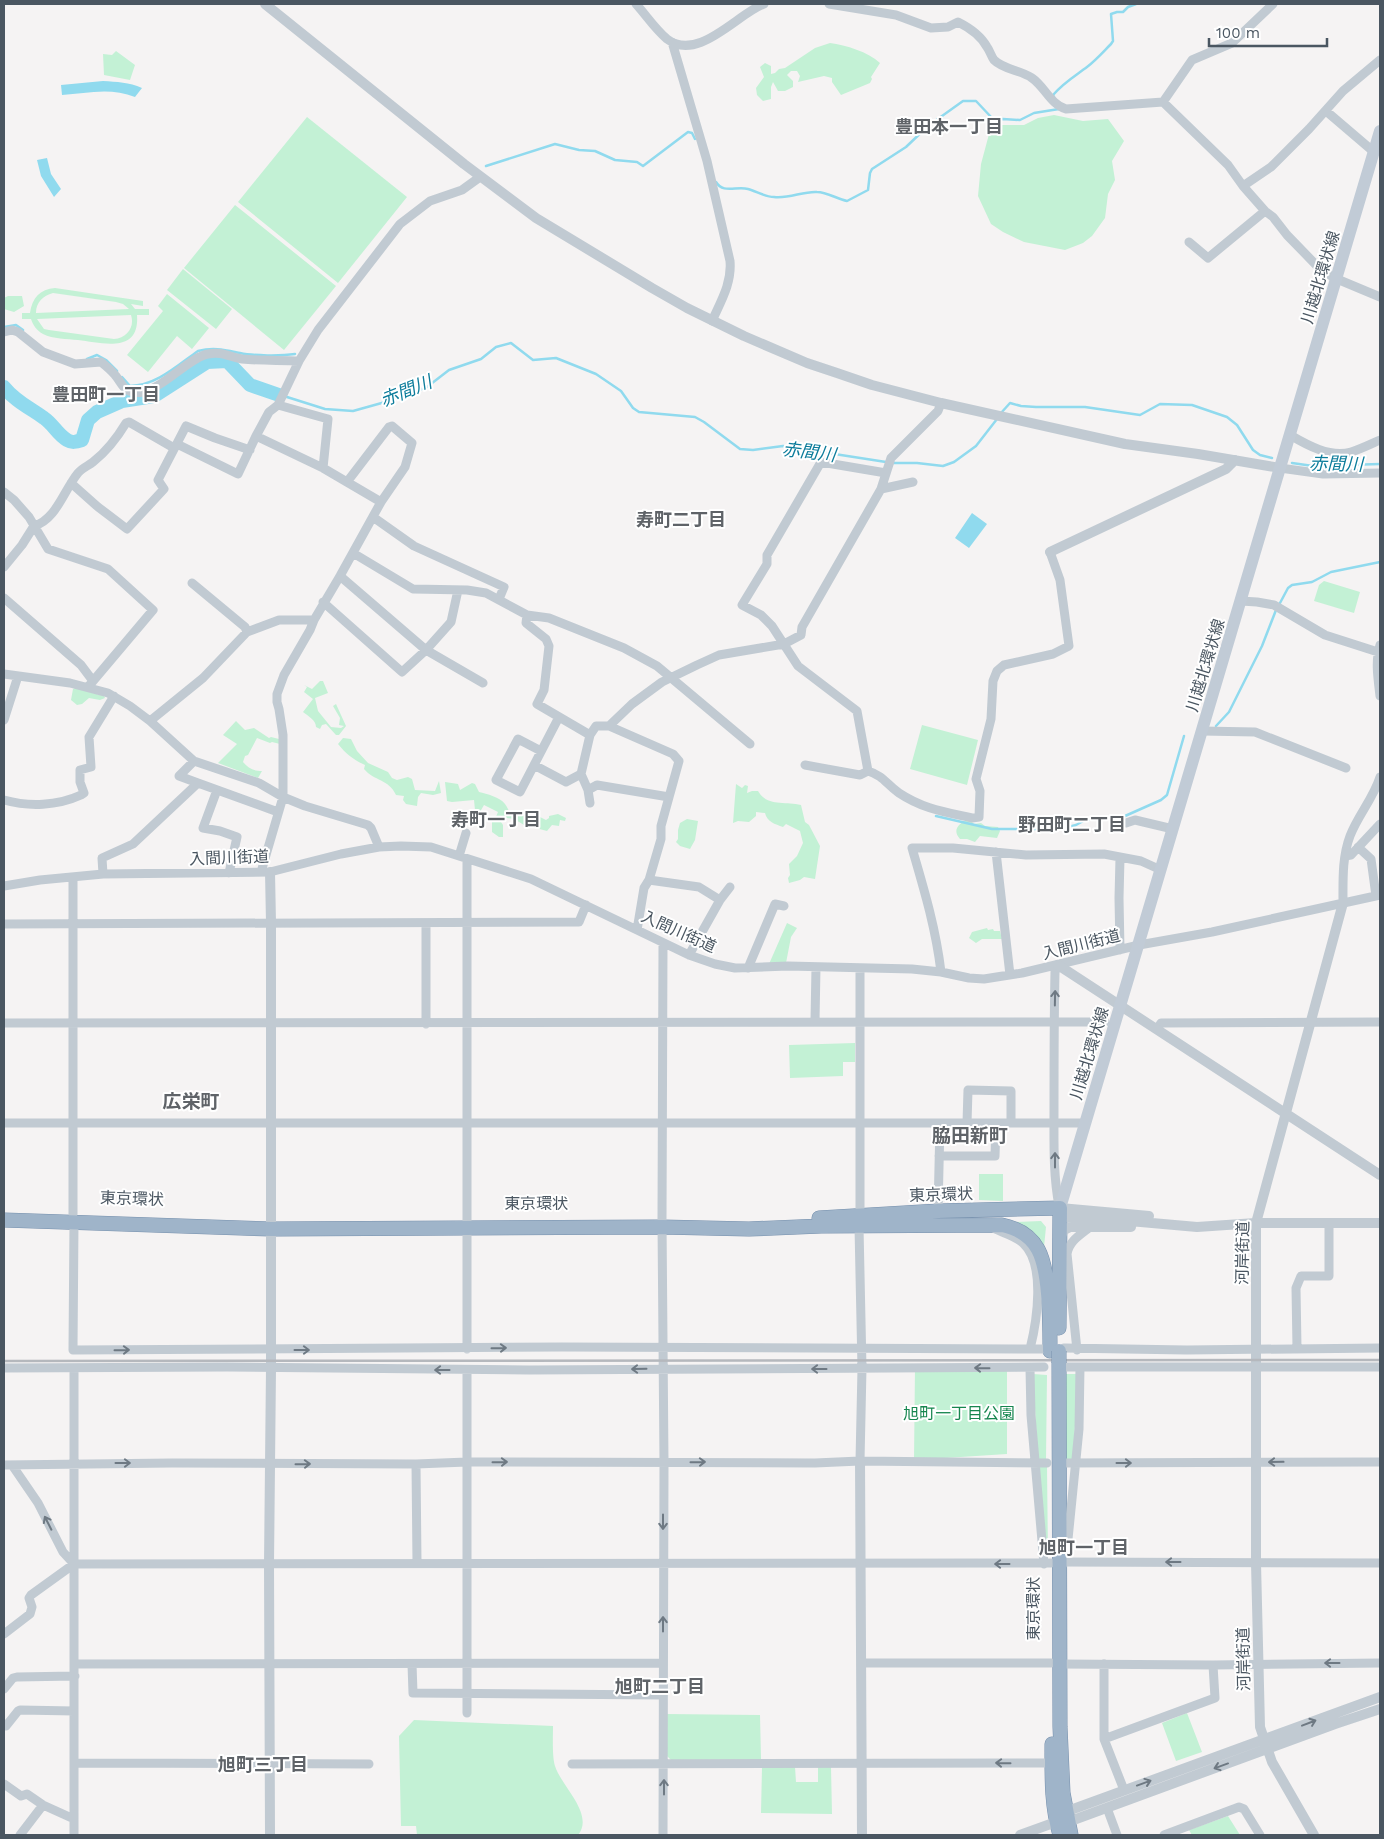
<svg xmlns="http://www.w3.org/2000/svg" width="1384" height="1839" font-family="'Work Sans','Noto Sans JP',sans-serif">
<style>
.green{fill:#c3f1d5;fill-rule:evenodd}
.water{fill:#90daee}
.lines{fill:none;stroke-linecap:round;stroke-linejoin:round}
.stream{stroke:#90daee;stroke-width:2.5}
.river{stroke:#90daee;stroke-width:14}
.trunk-casing{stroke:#7690ad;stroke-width:15}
.minor{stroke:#c1cad2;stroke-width:9}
.tertiary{stroke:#c1cad2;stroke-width:10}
.secondary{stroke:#c1cbd6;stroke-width:12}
.trunk{stroke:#9fb4c9;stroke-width:14}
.rail{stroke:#b5b8bd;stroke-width:2.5}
.trunk-bridge-casing{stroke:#7690ad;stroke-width:15;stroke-linecap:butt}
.trunk-bridge{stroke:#9fb4c9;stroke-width:14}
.oneway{stroke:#6e7983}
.labels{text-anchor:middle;stroke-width:4;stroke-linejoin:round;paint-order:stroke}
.street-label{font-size:16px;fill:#4a5661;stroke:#fff}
.park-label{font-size:16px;fill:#17864f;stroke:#fff}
.neighbourhood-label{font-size:18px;font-weight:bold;fill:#5f6368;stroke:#fff}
.water-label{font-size:18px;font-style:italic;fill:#0c7c9b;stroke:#fff}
.quarter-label{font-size:19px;font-weight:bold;fill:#5f6368;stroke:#fff}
</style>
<rect width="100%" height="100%" fill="#f5f3f3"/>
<!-- green -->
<path class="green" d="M830,43C846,45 868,52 880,63L871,77L872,79L870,83L841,95L832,82V78L824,76L798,82L800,76L797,71H791L787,75L793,81V87L785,91H778L773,82L771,87V99L763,101L757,95L756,88L764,77L760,67L765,63L771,66V74L775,73L779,69L785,68L815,48Z
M116,51L135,65L130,80L104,75L103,54L112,55Z
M1054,115L1083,121L1108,119L1124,141L1112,161L1115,180L1108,194L1105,218L1092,236L1083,243L1065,250L1024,242L1003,232L991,224L978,196L981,164L992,123L998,125H1024L1038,118Z
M307,117L407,197L338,283L238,202Z
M235,205L336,286L284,350L184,268Z
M183,269L232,309L216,329L167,290Z
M55,288L143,301V306L131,304L135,309H149V315H137C140,354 102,343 78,340C67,339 53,339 43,334C36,330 33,325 31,319H22V313H30C32,298 40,289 55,288ZM53,293L116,302L123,304L129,309L36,313C36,302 43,296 53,293ZM131,315C135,327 127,338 114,339L49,330L44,329L37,319Z
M167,294L209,328L192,349L177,336L148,372L127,355L163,311L158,306Z
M8,296H22L24,306L14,312L4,309V298Z
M1324,581L1360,592L1354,613L1314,601L1319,585Z
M320,681H323L328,693L315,698L318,711L331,727L341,728L344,726L339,725L340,718L333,706L336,704L346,726L339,735H336L326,724L322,725L320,729L316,727C316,720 308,716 303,712L313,699L304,692L307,687L304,685L312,689Z
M75,688L104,696L105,698L100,700L89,698L82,704L77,705L71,700L73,689Z
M236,721L245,730L254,728L269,738L271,737L279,739L280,744L272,742L270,743L257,738L248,755L245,756L243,762C248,768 253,771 262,771L258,778L218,763L237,744L223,735Z
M922,725L978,740L967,785L910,769Z
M343,738L351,739L357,751L368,763L388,772L392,778L397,780L408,777L412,779L415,790L435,791L439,781L441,793L433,795L421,793L418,797L417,806L406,804L403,800L404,796L396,795C389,779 374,781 364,769L365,765C354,760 346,754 338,744Z
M445,782L458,784L460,790L472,783L475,784L479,792C487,794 500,797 505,804C508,808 508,811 512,814L514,811L526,815L534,814L546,820L549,818V816L558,814L566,818L565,821L560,820L559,826L552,825L547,831L532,827L528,828C520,822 512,817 502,818L501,822L503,825V837H499L492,832V820L495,819L498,812L484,805L477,817V821L473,825L470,823L473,818L471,813L475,810L474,800L452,802L447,801Z
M736,784L742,788L745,785L748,786L747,793L752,791H758C767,807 785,801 801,805L805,822L809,825L820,846L815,879L804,877L800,880L789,883L788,878L790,875L789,864L797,856L803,843L800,831L786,824L783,827C775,824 767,822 765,813L756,812V816L749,822L738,821L733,823Z
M687,819L698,821L695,840L690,849L680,846L676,842L678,839V830L680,823Z
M964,821H971L974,824L981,823L985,826L998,827L1000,831L997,838L980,836L975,842L967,839H960C953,831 957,826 964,821Z
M787,923L797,928L791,937L786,963L769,964Z
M987,928L988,930L993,929L994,931H1000L1002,939H982L976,943L969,938L972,932Z
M855,1043V1062H843V1076L790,1078L789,1045Z
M979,1174H1003V1201L979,1200Z
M1041,1221L1046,1227L1044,1247L1013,1222Z
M915,1368L1007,1369V1454L914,1460Z
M1033,1374L1047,1375L1046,1460H1038Z
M1063,1374H1078L1073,1460H1064Z
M1037,1465H1047L1048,1558Z
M1187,1713L1202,1752L1176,1761L1162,1723Z
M666,1714L760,1715L761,1759L671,1760L667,1756Z
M414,1720L553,1726C553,1737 552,1756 555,1766C561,1786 595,1814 578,1835H417L416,1826H401L399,1736Z
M762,1767H795L796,1782H818V1767H831L832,1814L761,1813Z
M1228,1816L1240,1835H1192L1189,1830Z"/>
<!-- water -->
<path class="water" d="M103,81C117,82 129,82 142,88L135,97C111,87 87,93 62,95L61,85Z
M47,158L51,174L61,189L54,197L41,176L37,160Z
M972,513L987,524L969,548L955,538Z"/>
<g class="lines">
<!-- stream -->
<path class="stream" d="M1054,97L1053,95C1063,83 1075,76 1087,67C1096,60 1103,52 1111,44L1113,41L1111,14L1117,12H1123L1128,7L1136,4
M486,166L555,144L579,150L595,151L615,160L637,162L643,166L688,132L692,133L695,139
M716,182C723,194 736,186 748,189C756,191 765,197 774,197C789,199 803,191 817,192C827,192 837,199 847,201L868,190L870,173L872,169L906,147L928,126L963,101H976L992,118L997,120L1003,119L1020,120L1034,113L1059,109
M4,327L16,325L23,330
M87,359L97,355L106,360L117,371
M122,377L130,386C156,386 178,365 198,351C214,347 225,350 240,353C253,356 282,356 295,354
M287,397L325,409L353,411L396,399L427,387L449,370L481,359L496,347L511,343L533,360L556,358L596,374L621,391L633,408L639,412L695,417L704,422L740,449L753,450L783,446L886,462
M1001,413L1010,403L1021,406L1036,407H1085L1140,415L1160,404L1192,405L1227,417L1237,425L1253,450L1260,455L1272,458
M892,463H917L943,466L954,462L976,446L997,419
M1292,463L1313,466L1380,464
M1280,603L1288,588L1292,585L1312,582L1331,572L1380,562
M1216,726L1229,712L1262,646L1276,610
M936,816L992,829H1060L1076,825L1085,820L1125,816L1161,800L1167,795L1184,736"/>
<!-- river -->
<path class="river" d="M4,387C15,401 30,408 44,418C53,424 57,434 67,440C72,443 76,442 82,440L88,420L97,412L122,401L154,396L207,362L227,361L250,385L279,395"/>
<defs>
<path id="trunk" d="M819,1218L938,1211L1060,1208
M4,1220L271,1229L662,1227L749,1229L821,1226L1002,1225C1040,1233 1045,1260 1048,1293C1050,1313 1050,1332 1050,1351
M1059,1328L1060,1208
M1059,1363L1060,1727L1063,1793L1071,1835
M1052,1744C1052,1774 1051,1806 1060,1835"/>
</defs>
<!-- trunk casing -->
<use href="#trunk" class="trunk-casing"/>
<!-- minor -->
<path class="minor" d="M636,4C646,15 655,29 667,39C698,63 738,13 764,4
M829,4L896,15L931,28L948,27L958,22C968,27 981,36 987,47C990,51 991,56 994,60C1004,70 1021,70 1032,78C1045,87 1050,104 1066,109L1163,102L1192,60L1232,43L1273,4
M672,42L707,161L730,261C732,283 721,301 712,321
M1163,102L1228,165L1243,186L1265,211L1273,217L1287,235L1321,270L1337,279L1380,297
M1326,111L1374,152
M1243,186L1271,167L1309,129L1343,91L1380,60
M1189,242L1208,258L1265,211
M4,332L12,330L18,332L43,352L75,364L101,362C106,366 111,370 115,375C119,379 122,387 127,390C152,404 186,357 208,354C222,351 229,357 242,359C261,361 280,360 299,361L318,330L400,224L430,201L462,190L480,177
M278,405L328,419L323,468
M1290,435C1307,445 1330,458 1351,452C1361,449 1371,444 1380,440
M177,444L238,474L256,436
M1280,468L1323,474L1380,473
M347,482L389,427L392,426L412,443L405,467L381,502
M71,483L98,507L127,529L164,489L158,480L186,426L215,438L250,450
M881,489L913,482
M4,492L14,500L29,517L48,549L108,569L153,610L88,687
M373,517L414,546L504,587L499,599
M353,553L413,589L467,590L486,593L527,615L549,618L624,648L657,666L750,744
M4,567L22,545L34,526C56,520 64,490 78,473C82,468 88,466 93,462C107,451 117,438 126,423L129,422L174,448
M340,576L426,650L483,683
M192,583L245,627L247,632
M4,598L81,665L93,681
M1241,601L1257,602L1274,605L1325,635L1378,652
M323,602L402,672L426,650L451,622L458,590
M527,615L526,623L546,639L549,646L544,690L537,704L590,735L581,774L588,790L590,803
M1380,645C1375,661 1378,679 1380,696
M4,674L70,683L108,693L130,706L150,721L194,761L259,783L283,797L305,806L368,825L371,828L379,847
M4,720L18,676
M150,721L203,678L247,632L279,620H314
M609,726L673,754L679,761L661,826V839L649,880L644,888L637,930
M1202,731L1255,732L1346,768
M590,735L596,726H609L632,704L662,682L697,665L719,655L784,644L801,635L802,627L881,489L891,458L938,411L941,403
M541,751L518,739L496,780L520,792L559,717
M194,761L179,776L198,783
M534,765L566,782L581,774
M805,765L860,775L868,771C884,776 886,784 899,793C923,809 945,812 972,818L979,817L980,791L976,779L991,719L993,681L997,671L1004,665L1053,654L1069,646L1060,580L1050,552
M868,771L857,711L798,666L772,626L761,615L742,605L767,564V555L821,462L886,473
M217,790L203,828L220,831L237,837L229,873
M588,790L597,785L669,797
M4,800C29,807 57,806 81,795L84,793L80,782V770L91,767L89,737L114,696
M1126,823L1135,820L1173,829
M1358,847L1371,859L1376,896
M996,852L1010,975
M459,856L466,833
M1345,856L1351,855L1380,824
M1120,858L1119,898L1120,950
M261,872L283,797V735L279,709L277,702V694L284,675L310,630L314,620L340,576L381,502L323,468L256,436L269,412L278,405L299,361
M103,874L102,858L133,844L198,783L278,812
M649,880L699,887L720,900
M4,886L40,880L103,874L270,872L341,854L379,847L401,846L431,847L531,879L689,955L715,964L735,968L788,966L912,969L941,972L969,978L984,979L1022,973L1139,945L1212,932L1380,895
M1343,903C1343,881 1342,857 1350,836C1358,815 1373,799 1380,777
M426,923V1024
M4,924L579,922L586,905
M689,955L720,900L730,887
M1058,965L1055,972C1054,1018 1054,1064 1054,1110C1054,1142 1053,1174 1059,1206
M748,968L775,904L784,906
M860,968V1215
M941,972C936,929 924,889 912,848H953L1026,855L1104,854L1141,861L1161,870
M815,1021L816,967
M4,1023L1105,1022
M1157,1029L1161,1023L1380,1022
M4,1123H1085
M967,1123L968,1090L1011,1091V1123
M939,1156H995L996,1123
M938,1211L940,1123
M73,1214V877
M74,1222L73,1350L562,1347L1044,1349
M859,1227L862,1368L860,1461
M995,1229C1004,1233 1015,1236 1023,1243C1046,1264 1037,1321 1030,1349
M1064,1348L1187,1350L1380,1348
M1297,1348L1296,1288L1301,1276H1329V1223
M467,1349V859
M1077,1350L1067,1254C1069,1241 1080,1235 1090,1227
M1065,1367H1380
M4,1368L227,1367L529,1370L1044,1367
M74,1368V1835
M1030,1369L1031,1415L1044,1564
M1064,1463L1380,1462
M416,1464L417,1563
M4,1465L172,1463L416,1464L467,1462L815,1463L860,1461L1047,1463
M12,1465L38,1503L63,1552L74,1564
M1059,1562L1380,1563
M1065,1563L1067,1549L1079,1429L1080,1367
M4,1634L30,1614L32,1607L29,1598L31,1595L74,1564L1051,1563
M862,1663H1051
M75,1664L663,1663
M412,1664L413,1693L663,1695
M1060,1664L1213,1665L1380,1663
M1104,1664V1739L1124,1790
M4,1689L13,1678L17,1677L75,1676
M467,1713V1370
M4,1724L6,1726L18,1711L20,1710L74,1711
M1104,1739L1215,1698L1213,1665
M74,1763L369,1764
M572,1764L1052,1763
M4,1784L21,1796L27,1794L43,1805L74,1819
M1107,1808L1117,1835
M20,1835L43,1805
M663,1835L664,1463L662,1221L663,944
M1164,1835L1239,1807L1244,1809L1260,1835"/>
<!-- tertiary -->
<path class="tertiary" d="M265,4L464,164L536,218L652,288L687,308L744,336L807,363L837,373L872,385L941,403L1125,444L1198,454L1280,468
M1050,552L1226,469L1235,460
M270,872L271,923V1368L269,1564L270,1835
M1058,965L1380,1175
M1060,1208L1149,1216
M1060,1217L1107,1219L1197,1227L1256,1223H1380
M1059,1239L1064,1230L1070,1227H1131
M860,1461L862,1835
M1063,1815L1065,1812L1380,1697
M1020,1835L1056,1822H1068L1335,1724L1380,1709
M1314,1835L1272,1762L1260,1727L1256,1563V1223L1343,903"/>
<!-- secondary -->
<path class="secondary" d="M1060,1208L1380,131"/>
<!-- trunk -->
<use href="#trunk" class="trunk"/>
<!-- rail -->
<path class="rail" d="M4,1361L1380,1360"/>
<defs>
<path id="trunk-bridge" d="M1059,1351V1363"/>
</defs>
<!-- trunk-bridge casing -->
<use href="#trunk-bridge" class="trunk-bridge-casing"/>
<!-- trunk-bridge -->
<use href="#trunk-bridge" class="trunk-bridge"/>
</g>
<!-- one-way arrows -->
<defs><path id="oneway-shaft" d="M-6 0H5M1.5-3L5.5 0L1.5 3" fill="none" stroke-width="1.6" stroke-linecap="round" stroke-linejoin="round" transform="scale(1.25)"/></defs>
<g class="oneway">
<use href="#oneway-shaft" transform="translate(1055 998) rotate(-89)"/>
<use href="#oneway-shaft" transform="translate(1055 1160) rotate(-90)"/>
<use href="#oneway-shaft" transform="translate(499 1348) rotate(-1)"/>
<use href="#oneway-shaft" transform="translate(122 1350) rotate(-1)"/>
<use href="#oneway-shaft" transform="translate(302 1350)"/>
<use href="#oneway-shaft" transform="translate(982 1368) rotate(-179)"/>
<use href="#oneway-shaft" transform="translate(639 1369) rotate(179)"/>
<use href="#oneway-shaft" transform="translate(819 1369) rotate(180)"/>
<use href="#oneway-shaft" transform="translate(442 1370) rotate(-180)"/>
<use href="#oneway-shaft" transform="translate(500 1462) rotate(-1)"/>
<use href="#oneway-shaft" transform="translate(698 1462) rotate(-1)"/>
<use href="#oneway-shaft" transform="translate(1276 1462) rotate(179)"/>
<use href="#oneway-shaft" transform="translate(123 1463)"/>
<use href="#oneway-shaft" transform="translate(1124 1463)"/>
<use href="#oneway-shaft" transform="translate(303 1464) rotate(-1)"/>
<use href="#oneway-shaft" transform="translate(663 1522) rotate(90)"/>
<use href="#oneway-shaft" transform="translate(48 1523) rotate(-117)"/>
<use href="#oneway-shaft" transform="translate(1173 1562) rotate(-180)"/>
<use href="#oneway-shaft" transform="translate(1002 1564) rotate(-180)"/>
<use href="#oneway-shaft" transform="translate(663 1624) rotate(-90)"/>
<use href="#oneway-shaft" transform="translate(1332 1663) rotate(180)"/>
<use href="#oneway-shaft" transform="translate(1309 1723) rotate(-21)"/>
<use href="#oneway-shaft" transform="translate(1003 1763) rotate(-179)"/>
<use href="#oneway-shaft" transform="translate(1221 1766) rotate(160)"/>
<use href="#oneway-shaft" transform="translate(1144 1783) rotate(-20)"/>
<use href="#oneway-shaft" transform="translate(664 1787) rotate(-90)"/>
</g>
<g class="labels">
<!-- street labels -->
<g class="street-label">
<text transform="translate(1320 277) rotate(-73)" y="6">川越北環状線</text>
<text transform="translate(1205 665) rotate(-73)" y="6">川越北環状線</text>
<text transform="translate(229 857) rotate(-2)" y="6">入間川街道</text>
<text transform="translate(679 931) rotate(24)" y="6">入間川街道</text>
<text transform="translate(1081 944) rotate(-14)" y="6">入間川街道</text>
<text transform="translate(1089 1053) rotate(-73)" y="6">川越北環状線</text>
<text transform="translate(941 1194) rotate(-2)" y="6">東京環状</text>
<text transform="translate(132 1198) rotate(2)" y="6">東京環状</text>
<text x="536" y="1209">東京環状</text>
<text transform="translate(1242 1253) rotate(-89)" y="6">河岸街道</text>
<text transform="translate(1033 1609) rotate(-90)" y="6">東京環状</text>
<text transform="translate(1243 1659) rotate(-91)" y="6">河岸街道</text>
</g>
<!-- park labels -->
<g class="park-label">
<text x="959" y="1419">旭町一丁目公園</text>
</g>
<!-- neighbourhood labels -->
<g class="neighbourhood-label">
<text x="949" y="133">豊田本一丁目</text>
<text x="106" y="401">豊田町一丁目</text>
<text x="681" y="526">寿町二丁目</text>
<text x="496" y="826">寿町一丁目</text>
<text x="1072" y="831">野田町二丁目</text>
<text x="1084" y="1554">旭町一丁目</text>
<text x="660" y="1693">旭町二丁目</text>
<text x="263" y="1771">旭町三丁目</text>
</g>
<!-- water labels -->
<g class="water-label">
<text transform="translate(406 391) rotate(-22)" y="6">赤間川</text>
<text transform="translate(809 452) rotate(7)" y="6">赤間川</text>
<text transform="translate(1336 464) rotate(1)" y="6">赤間川</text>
</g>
<!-- quarter labels -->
<g class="quarter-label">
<text x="191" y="1108">広栄町</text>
<text x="970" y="1142">脇田新町</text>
</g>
</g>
<!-- border -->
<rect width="1384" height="1839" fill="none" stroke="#4a5661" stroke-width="10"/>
<!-- scale -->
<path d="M1209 38v8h118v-8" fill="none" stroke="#4a5661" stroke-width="2.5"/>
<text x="1216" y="38" font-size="15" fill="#4a5661" stroke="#ffffff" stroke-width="4" paint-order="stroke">100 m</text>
</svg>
